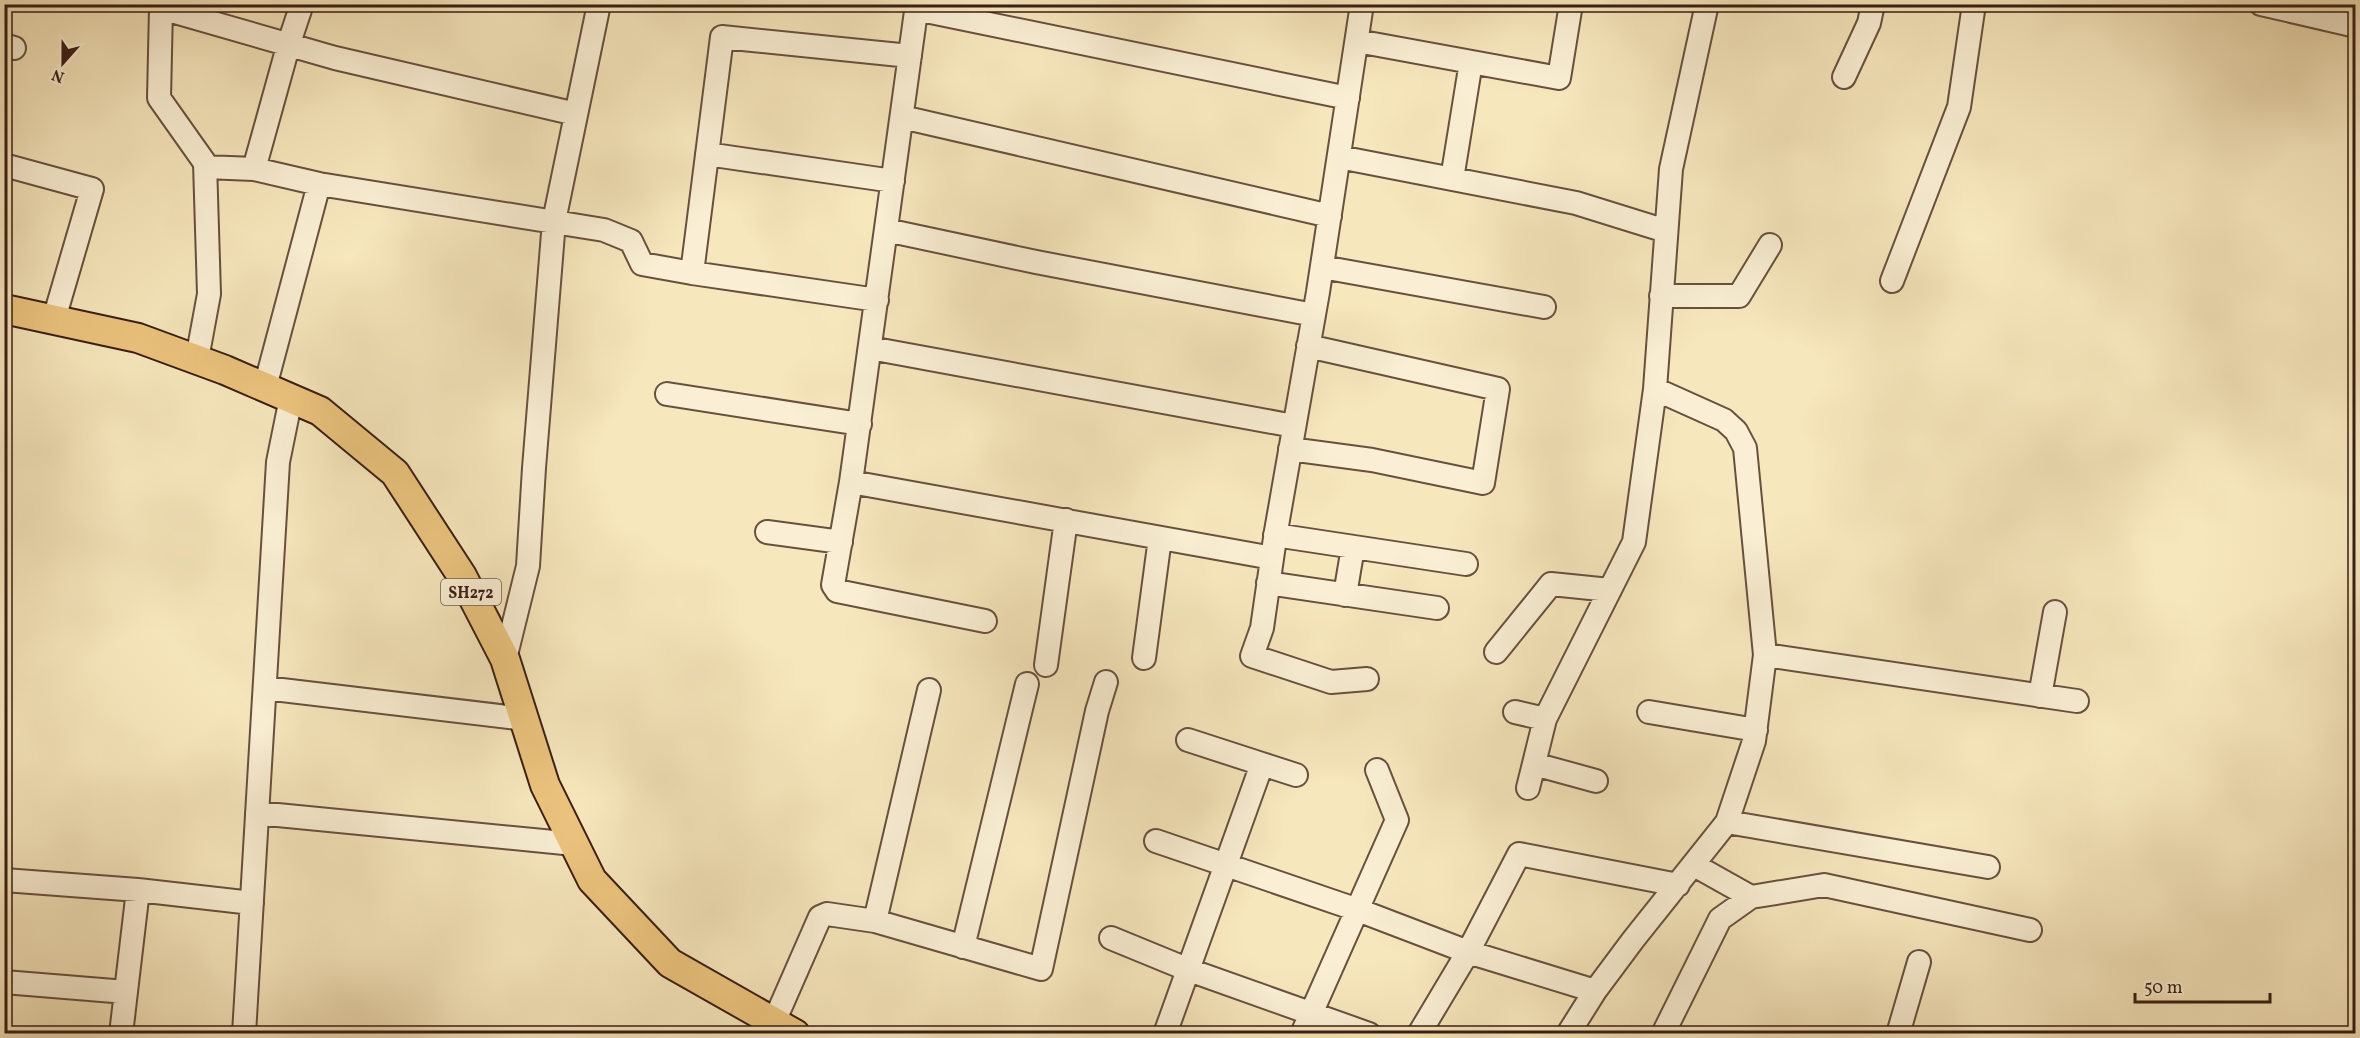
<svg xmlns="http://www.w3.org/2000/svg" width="2360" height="1038" font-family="Vollkorn,serif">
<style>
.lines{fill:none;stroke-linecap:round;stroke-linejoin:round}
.minor-casing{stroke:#68503f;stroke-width:26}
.major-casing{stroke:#391e15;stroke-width:32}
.minor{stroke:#faefd4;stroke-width:22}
.major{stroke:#ecc47e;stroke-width:28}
.labels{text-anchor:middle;stroke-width:4.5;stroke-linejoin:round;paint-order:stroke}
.shield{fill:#faefd4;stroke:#735d4e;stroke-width:1.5}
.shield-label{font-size:16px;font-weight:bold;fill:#391e15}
</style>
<rect width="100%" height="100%" fill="#f7e7bd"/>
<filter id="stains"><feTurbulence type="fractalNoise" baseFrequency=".00333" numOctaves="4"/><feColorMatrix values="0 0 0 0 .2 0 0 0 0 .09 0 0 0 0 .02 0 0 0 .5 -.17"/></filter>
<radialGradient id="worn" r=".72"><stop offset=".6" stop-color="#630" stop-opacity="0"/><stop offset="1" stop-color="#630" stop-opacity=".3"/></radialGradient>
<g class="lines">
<defs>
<path id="minor" d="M158,4L161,8L159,98L205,163L209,294L197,359
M917,4L851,482L833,585L837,591L985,621
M1362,4L1318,292L1276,531L1262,628L1252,656L1331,682L1367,679
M2261,4L2356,26
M161,8L335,58L576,114
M916,9L1348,98
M1357,41L1559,78L1571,4
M4,45L14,48
M1844,77L1869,23L1873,4
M902,117L1330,216
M707,154L893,181
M1339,157L1576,203L1666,231
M4,165L92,189L54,319
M205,167L254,169L319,184L604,230L631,241L642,264L692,273L722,37L910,56
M254,169L289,43L302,4
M1452,179L1471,62
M886,230L1036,262L1314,315
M1322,267L1544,307
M692,273L877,300
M1892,281L1959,107L1974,4
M1661,296H1739L1770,245
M870,348L1294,426
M265,387L319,184
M1655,389L1671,169L1707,4
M667,394L860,424
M1290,449L1372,460L1483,483L1498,389L1308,346
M851,482L1272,558
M767,532L841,542
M1275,535L1466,564
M1268,583L1437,608
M1345,595L1353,547
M1496,652L1551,584L1610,590
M1765,655L2077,701
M1144,658L1160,538
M505,659L528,566L534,468L554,221L599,4
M1046,665L1066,520
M265,688L525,719
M2040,696L2055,612
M1515,712L1545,719
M1649,712L1756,730
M1262,764L1296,775
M1534,764L1596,781
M1528,788L1545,719L1634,542L1655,389L1724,420L1736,431L1745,448L1765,655L1754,741L1727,822L1633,940L1595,991L1568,1034
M257,813L574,844
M1727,822L1988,867
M1156,841L1358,910L1468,952L1595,991
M1694,865L1751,897
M4,880L138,890L252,903
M875,921L929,690
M1111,938L1189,970L1369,1034
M963,947L1027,684
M4,982L126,992
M774,1022L820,917L827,914L875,921L1041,969L1097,711L1106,682
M121,1034L138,890
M244,1034L278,462L291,398
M1165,1034L1262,764L1188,740
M1302,1034L1397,820L1377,770
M1419,1034L1468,952L1519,854L1678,885
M1663,1034L1720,919L1751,897L1824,885L2030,930
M1898,1034L1919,962"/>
<path id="major" d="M4,309L138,338L225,370L320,411L395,473L462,576L505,659L545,785L592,880L670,963L795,1034"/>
</defs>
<!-- minor casing -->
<use href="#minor" class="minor-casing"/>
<!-- major casing -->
<use href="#major" class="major-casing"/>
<!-- minor -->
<use href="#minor" class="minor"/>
<!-- major -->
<use href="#major" class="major"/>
</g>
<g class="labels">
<!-- shield labels -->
<rect class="shield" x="441" y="579" width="60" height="26" rx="4.5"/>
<g class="shield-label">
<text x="471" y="598">SH272</text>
</g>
</g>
<!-- margin -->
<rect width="2360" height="1038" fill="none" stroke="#f7e7bd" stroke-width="24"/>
<rect x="6" y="6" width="2348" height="1026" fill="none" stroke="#391e15" stroke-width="3"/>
<rect x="12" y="12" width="2336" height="1014" fill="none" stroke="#391e15" stroke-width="1.5"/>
<!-- north arrow -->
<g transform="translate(63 63) rotate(201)" stroke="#faefd4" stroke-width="4.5" paint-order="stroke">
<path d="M0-4.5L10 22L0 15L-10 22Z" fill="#391e15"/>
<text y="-9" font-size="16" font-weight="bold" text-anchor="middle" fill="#391e15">N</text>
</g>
<!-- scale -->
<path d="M2135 993v9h135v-9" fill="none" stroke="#391e15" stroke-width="3"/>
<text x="2144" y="993" font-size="18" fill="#391e15" stroke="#faefd4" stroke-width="4.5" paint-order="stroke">50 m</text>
<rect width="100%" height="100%" filter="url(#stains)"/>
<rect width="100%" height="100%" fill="url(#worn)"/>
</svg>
